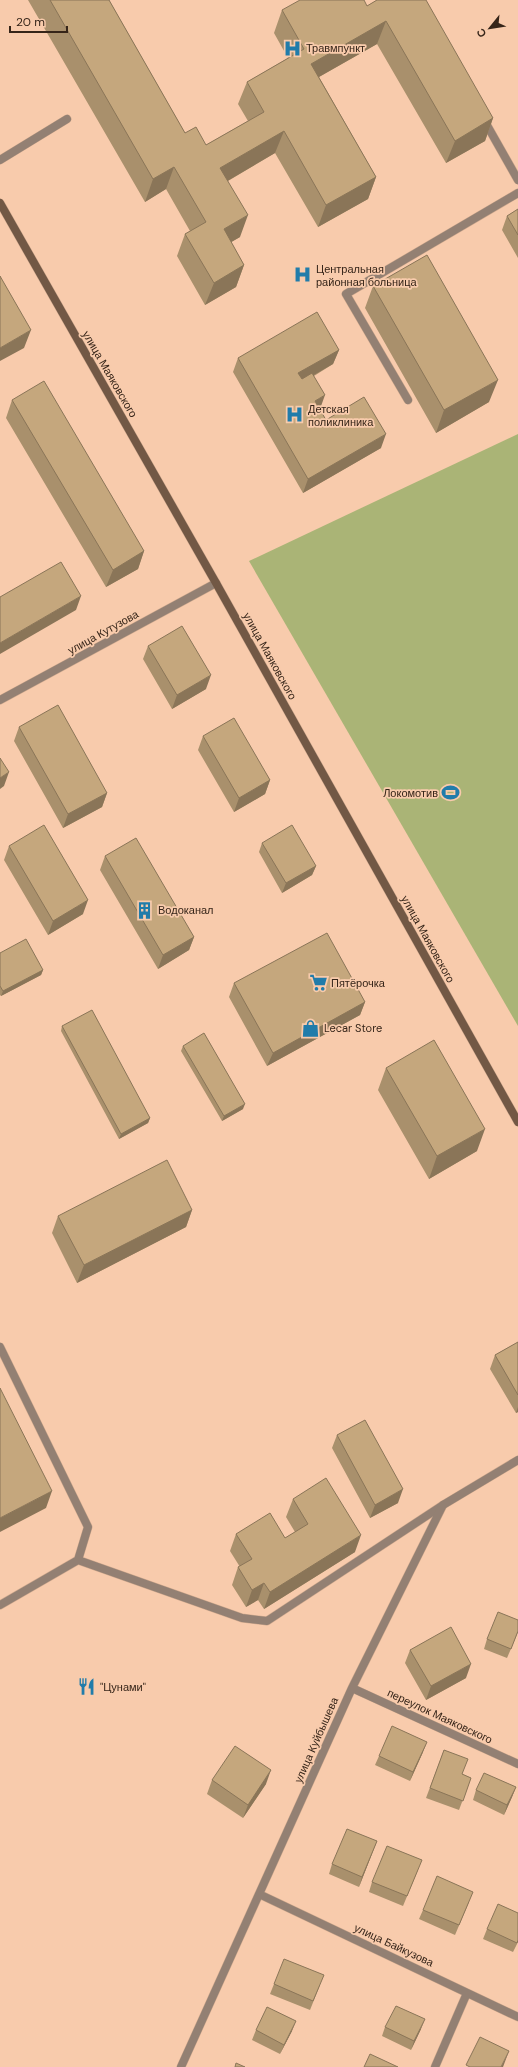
<svg xmlns="http://www.w3.org/2000/svg" width="518" height="2067" font-family="'DM Sans',sans-serif">
<style>
.pitch{fill:#aab476}
.lines{fill:none;stroke-linecap:round;stroke-linejoin:round}
.lane-casing{stroke:#d1aa8f;stroke-width:9}
.street-casing{stroke:#d1aa8f;stroke-width:9}
.secondary-casing{stroke:#d1aa8f;stroke-width:9}
.lane{stroke:#938073;stroke-width:8}
.street{stroke:#938073;stroke-width:8}
.secondary{stroke:#725845;stroke-width:8}
.wall{fill:#a9906c}
.shaded-wall{fill:#8a7558}
.building{fill:#c5a77d;stroke:#8a7558}
.labels{text-anchor:middle;stroke-width:3.5;stroke-linejoin:round;paint-order:stroke}
.poi-label{font-size:11px;fill:#362519;stroke:#f8cbac;text-anchor:start}
.street-label{font-size:11px;fill:#362519;stroke:#f8cbac}
</style>
<rect width="100%" height="100%" fill="#f8cbac"/>
<!-- pitch -->
<path class="pitch" d="M518,434V1026L249,561Z"/>
<g class="lines">
<defs>
<path id="lane" d="M484,120L518,180
M0,160L67,119
M408,400L346,294L518,193
M0,700L216,583
M0,1347L88,1527L78,1560L0,1605
M78,1560L242,1618L267,1621L443,1505"/>
<path id="street" d="M352,1688L518,1764
M259,1894L518,2017
M181,2067L352,1688L443,1505L518,1460
M435,2067L467,1993"/>
<path id="secondary" d="M0,203L216,583L518,1122"/>
</defs>
<!-- lane casing -->
<use href="#lane" class="lane-casing"/>
<!-- street casing -->
<use href="#street" class="street-casing"/>
<!-- secondary casing -->
<use href="#secondary" class="secondary-casing"/>
<!-- lane -->
<use href="#lane" class="lane"/>
<!-- street -->
<use href="#street" class="street"/>
<!-- secondary -->
<use href="#secondary" class="secondary"/>
</g>
<!-- wall -->
<path class="wall" d="M28,0H109L185,133L206,145L248,121L238,104L247,82L288,58L274,33L282,10L367,6L377,0L493,118L485,141L446,163L377,44L319,77L376,177L368,199L318,227L275,153L228,181L240,237L231,242L244,265L236,287L205,305L177,256L185,234L190,231L166,189L145,202Z
M518,209V258L502,230L507,216Z
M373,286L489,402L436,433L365,308Z
M339,350L333,364L314,376L320,409L326,420L381,448L303,493L233,372L238,358Z
M12,400L144,551L138,569L106,587L6,418Z
M148,646L206,689L172,709L143,659Z
M19,727L107,793L102,807L63,828L14,741Z
M203,736L270,780L265,794L234,812L198,750Z
M262,843L316,866L312,875L282,893L259,852Z
M9,846L83,914L48,935L4,860Z
M105,856L194,937L189,950L158,969L100,870Z
M0,953L43,970L41,975L1,996L0,995Z
M234,983L365,1002L360,1015L267,1066L229,997Z
M62,1026L150,1118L148,1123L119,1139L61,1031Z
M183,1046L243,1109L222,1121L181,1051Z
M386,1068L477,1151L429,1179L378,1090Z
M192,1210L186,1227L77,1283L52,1233L58,1216Z
M518,1342V1412L516,1413L490,1369L495,1355Z
M337,1435L398,1503L370,1518L332,1448Z
M293,1499L355,1552L264,1609L258,1600L246,1607L232,1585L238,1567H240L230,1551L236,1534L285,1538L295,1532L286,1517Z
M518,1632L507,1658L484,1649L487,1639Z
M410,1650L466,1678L426,1700L405,1663Z
M444,1750L462,1774L471,1778L459,1810L426,1798Z
M423,1752L410,1781L375,1765L379,1756Z
M212,1780L266,1784L243,1818L207,1794Z
M516,1787L512,1797L504,1815L473,1800L476,1790Z
M377,1841L359,1887L329,1874L332,1864Z
M418,1870L403,1906L369,1892L372,1882Z
M469,1902L455,1935L419,1919L423,1910Z
M518,1913V1942L513,1952L483,1939L487,1929Z
M274,1984L320,1985L310,2010L270,1994Z
M385,2027L421,2029L411,2050L382,2036Z
M256,2030L292,2031L280,2054L252,2040Z"/>
<!-- shaded-wall -->
<path class="shaded-wall" d="M386,21L377,44L303,86L311,64Z
M493,118L485,141L446,163L455,141Z
M284,131L275,153L212,190L220,168Z
M174,167L166,189L145,202L153,179Z
M376,177L368,199L318,227L326,205Z
M248,215L240,237L216,251L224,229Z
M244,265L236,287L205,305L214,283Z
M31,330L24,348L0,361V348Z
M339,350L333,364L293,387L298,373Z
M498,380L489,402L436,433L444,410Z
M325,395L320,409L310,415L315,401Z
M386,434L381,448L303,493L308,479Z
M144,551L138,569L106,587L113,570Z
M81,596L76,610L0,654V643Z
M211,675L206,689L172,709L177,695Z
M9,772L4,786L0,789V778Z
M270,780L265,794L234,812L239,798Z
M107,793L102,807L63,828L68,814Z
M316,866L312,875L282,893L286,883Z
M88,900L83,914L48,935L53,921Z
M194,937L189,950L158,969L163,955Z
M43,970L41,975L1,996L3,991Z
M365,1002L360,1015L267,1066L273,1053Z
M245,1104L243,1109L222,1121L224,1116Z
M150,1118L148,1123L119,1139L121,1134Z
M485,1129L477,1151L429,1179L437,1156Z
M192,1210L186,1227L77,1283L84,1265Z
M518,1407V1412L516,1413Z
M403,1489L398,1503L370,1518L375,1505Z
M52,1491L46,1508L0,1532V1518Z
M361,1535L355,1552L264,1609L270,1592Z
M264,1583L258,1600L246,1607L252,1590Z
M471,1664L466,1678L426,1700L431,1686Z
M427,1742L423,1752L410,1781L413,1772Z
M271,1770L266,1784L243,1818L248,1805Z
M516,1787L512,1797L504,1815L507,1805Z
M377,1841L373,1851L359,1887L362,1877Z
M425,2019L421,2029L411,2050L414,2041Z
M296,2021L292,2031L280,2054L284,2045Z
M509,2051L503,2067H501Z"/>
<!-- building -->
<path class="building" d="M50,0H109L185,133L196,127L206,145L264,112L247,82L304,49L282,10L300,0H364L367,6L377,0H426L493,118L455,141L386,21L311,64L376,177L326,205L284,131L220,168L248,215L224,229L244,265L214,283L185,234L206,222L174,167L153,179Z
M518,209V235L507,216Z
M427,255L498,380L444,410L373,286Z
M0,276L31,330L0,348Z
M317,312L339,350L298,373L302,379L312,373L325,395L315,401L326,420L364,397L386,434L308,479L238,358Z
M44,381L144,551L113,570L12,400Z
M61,562L81,596L0,643V597Z
M182,626L211,675L177,695L148,646Z
M58,705L107,793L68,814L19,727Z
M234,718L270,780L239,798L203,736Z
M0,758L9,772L0,778Z
M44,825L88,900L53,921L9,846Z
M292,825L316,866L286,883L262,843Z
M136,838L194,937L163,955L105,856Z
M327,933L365,1002L273,1053L234,983Z
M26,939L43,970L3,991L0,986V953Z
M92,1010L150,1118L121,1134L62,1026Z
M204,1033L245,1104L224,1116L183,1046Z
M434,1040L485,1129L437,1156L386,1068Z
M167,1160L192,1210L84,1265L58,1216Z
M518,1342V1395L495,1355Z
M0,1388L52,1491L0,1518Z
M365,1420L403,1489L375,1505L337,1435Z
M326,1478L361,1535L270,1592L264,1583L252,1590L238,1567L252,1559L236,1534L270,1513L285,1538L308,1524L293,1499Z
M498,1612L518,1620V1631L511,1649L487,1639Z
M451,1627L471,1664L431,1686L410,1650Z
M392,1726L427,1742L413,1772L379,1756Z
M235,1746L271,1770L248,1805L212,1780Z
M444,1750L468,1759L462,1774L471,1778L463,1801L430,1788Z
M484,1773L516,1787L507,1805L476,1790Z
M347,1829L377,1841L362,1877L332,1864Z
M387,1846L422,1860L407,1896L372,1882Z
M437,1876L473,1892L459,1925L423,1910Z
M498,1904L518,1913V1940L517,1943L487,1929Z
M284,1959L324,1975L313,2001L274,1984Z
M396,2006L425,2019L414,2041L385,2027Z
M267,2007L296,2021L284,2045L256,2030Z
M480,2037L509,2051L501,2067H470L466,2065Z
M370,2054L398,2067H364Z
M236,2063L245,2067H235Z"/>
<!-- icons -->
<defs>
<symbol id="hospital-bare" viewBox="-9 -9 18 18"><path d="M-5-5h3v3.5h4V-5h3V5h-3V1.5h-4V5h-3Z" fill="#217caa" stroke="#f8cbac" stroke-width="2.5" paint-order="stroke"/></symbol>
<symbol id="stadium-bare" viewBox="-9 -9 18 18"><path d="M0-5a6.5 5 0 1 0 0 10a6.5 5 0 1 0 0-10ZM-3.5-1.8h7v3.6h-7Z" fill="#217caa" stroke="#f8cbac" stroke-width="2.5" paint-order="stroke"/></symbol>
<symbol id="building-bare" viewBox="-9 -9 18 18"><path d="M-4-6H4V6H1V3H-1V6H-4ZM-2.5-4.3h1.7v1.8h-1.7ZM.8-4.3h1.7v1.8H.8ZM-2.5-1h1.7V.8h-1.7ZM.8-1h1.7V.8H.8Z" fill="#217caa" stroke="#f8cbac" stroke-width="2.5" paint-order="stroke"/></symbol>
<symbol id="supermarket-bare" viewBox="-9 -9 18 18"><path d="M-6-5.5h2.5l.6 2H6L4.5 2H-2.5L-4.4-4H-6ZM-1.5 3.2a1.3 1.3 0 1 0 .1 0ZM3 3.2a1.3 1.3 0 1 0 .1 0Z" fill="#217caa" stroke="#f8cbac" stroke-width="2.5" paint-order="stroke"/></symbol>
<symbol id="shop-bare" viewBox="-9 -9 18 18"><path d="M-5-2.5h2.3a2.7 3.5 0 0 1 5.4 0H5L5.5 6h-11ZM-1.5-2.5h3a1.5 2.3 0 0 0-3 0Z" fill="#217caa" stroke="#f8cbac" stroke-width="2.5" paint-order="stroke"/></symbol>
<symbol id="restaurant-bare" viewBox="-9 -9 18 18"><path d="M-5-6h1v4h1v-4h1v4h1v-4h1v5L-1.5 .5V6h-2V.5L-5-1ZM5-6V6H3V1.5H1.5Q1.5-4 5-6Z" fill="#217caa" stroke="#f8cbac" stroke-width="2.5" paint-order="stroke"/></symbol>
</defs>
<g fill-rule="evenodd">
<use href="#hospital-bare" x="280" y="36" width="25" height="25"/>
<use href="#hospital-bare" x="290" y="262" width="25" height="25"/>
<use href="#hospital-bare" x="282" y="402" width="25" height="25"/>
<use href="#stadium-bare" x="438" y="780" width="25" height="25"/>
<use href="#building-bare" x="132" y="898" width="25" height="25"/>
<use href="#supermarket-bare" x="306" y="970" width="25" height="25"/>
<use href="#shop-bare" x="298" y="1016" width="25" height="25"/>
<use href="#restaurant-bare" x="74" y="1674" width="25" height="25"/>
</g>
<g class="labels">
<!-- poi labels -->
<g class="poi-label">
<text x="306" y="52">Травмпункт</text>
<text x="316" y="273">Центральная<tspan x="316" dy="13">районная больница</tspan></text>
<text x="308" y="413">Детская<tspan x="308" dy="13">поликлиника</tspan></text>
<text x="438" y="797" text-anchor="end">Локомотив</text>
<text x="158" y="914">Водоканал</text>
<text x="331" y="987">Пятёрочка</text>
<text x="324" y="1032">Lecar Store</text>
<text x="100" y="1691">"Цунами"</text>
</g>
<!-- street labels -->
<g class="street-label">
<text transform="translate(110 374) rotate(60)" y="4">улица Маяковского</text>
<text transform="translate(103 632) rotate(-29)" y="4">улица Кутузова</text>
<text transform="translate(270 656) rotate(61)" y="4">улица Маяковского</text>
<text transform="translate(428 939) rotate(61)" y="4">улица Маяковского</text>
<text transform="translate(440 1716) rotate(25)" y="4">переулок Маяковского</text>
<text transform="translate(316 1740) rotate(-66)" y="4">улица Куйбышева</text>
<text transform="translate(394 1945) rotate(25)" y="4">улица Байкузова</text>
</g>
</g>
<!-- north arrow -->
<g transform="translate(490 28) rotate(240)" stroke="#f8cbac" stroke-width="3" paint-order="stroke">
<path d="M0-3L7 15L0 10L-7 15Z" fill="#362519"/>
<text y="-6" font-size="11" font-weight="bold" text-anchor="middle" fill="#362519">С</text>
</g>
<!-- scale -->
<path d="M10 26v6h57v-6" fill="none" stroke="#362519" stroke-width="2"/>
<text x="16" y="26" font-size="12" fill="#362519" stroke="#f8cbac" stroke-width="3" paint-order="stroke">20 m</text>
</svg>
